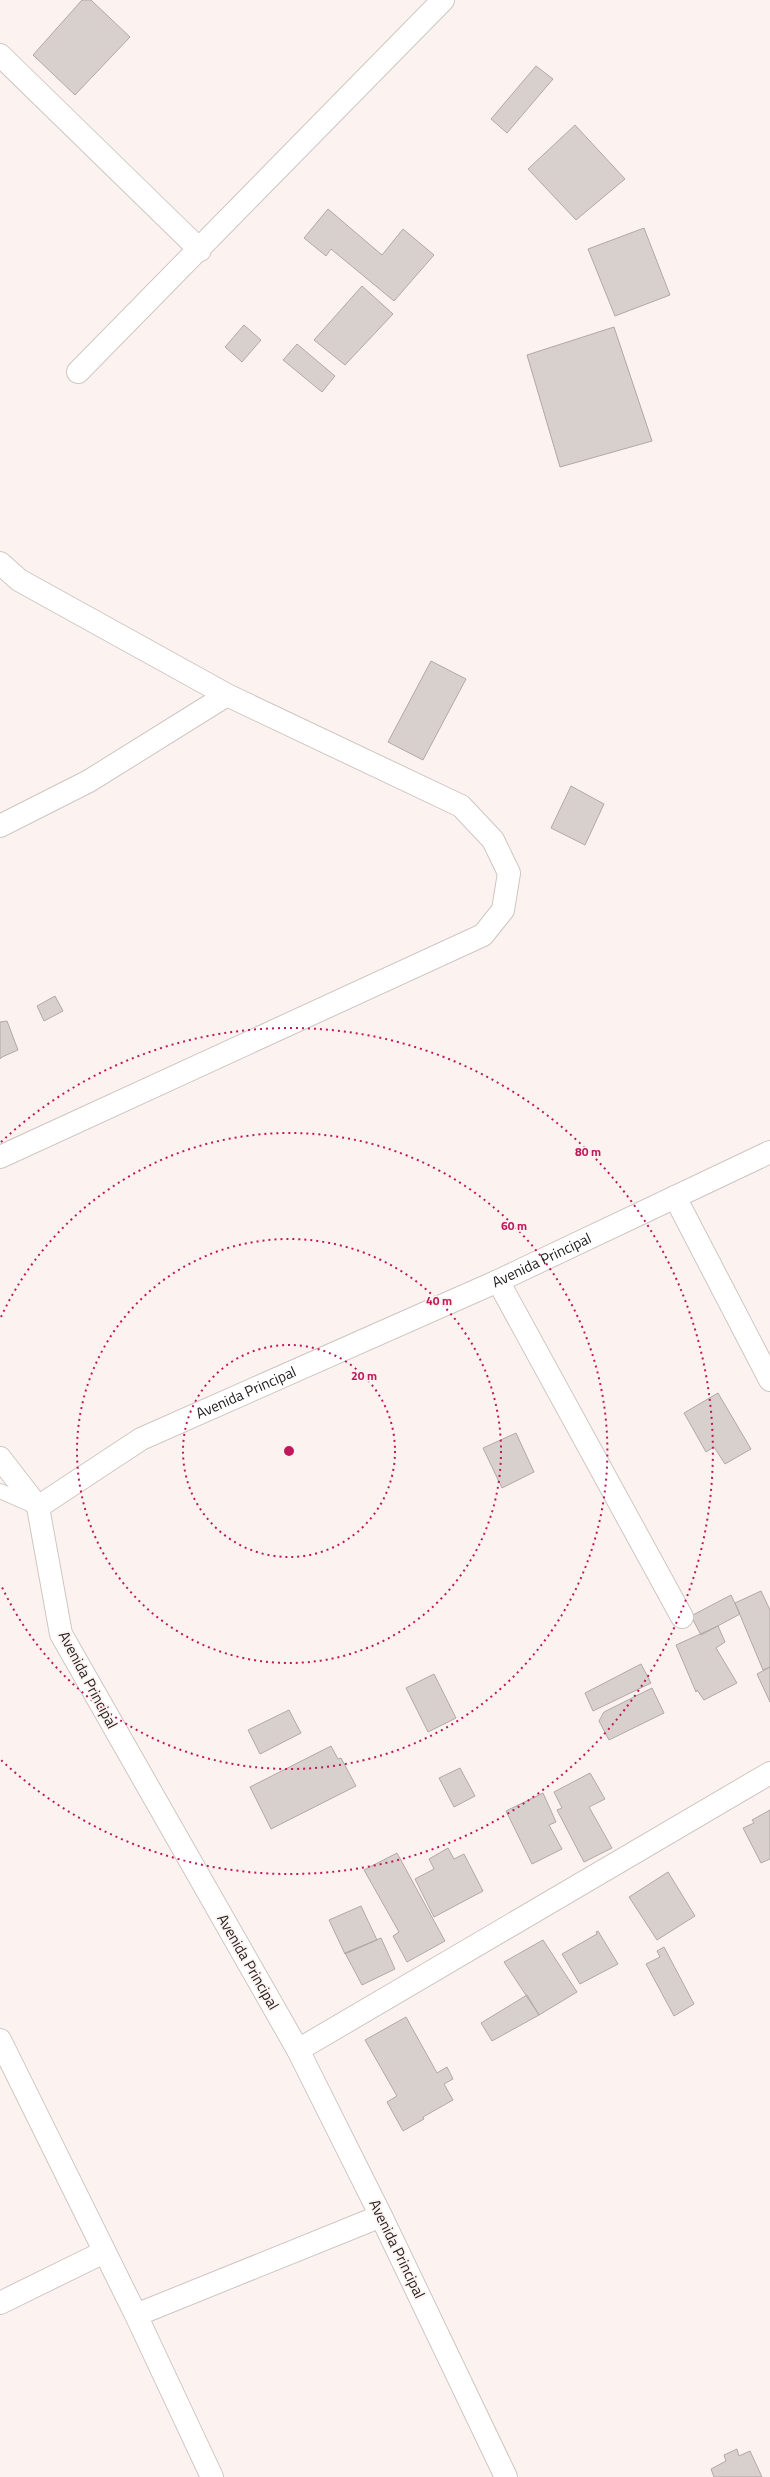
<svg xmlns="http://www.w3.org/2000/svg" width="770" height="2477" font-family="'Titillium Web',sans-serif">
<style>
.building{fill:#d8d0cc;stroke:#b1a9a6}
.lines{fill:none;stroke-linecap:round;stroke-linejoin:round}
.lane-casing{stroke:#cec6c3;stroke-width:16}
.street-casing{stroke:#cec6c3;stroke-width:24}
.secondary-casing{stroke:#cec6c3;stroke-width:24}
.lane{stroke:#fff;stroke-width:14}
.street{stroke:#fff;stroke-width:22}
.secondary{stroke:#fff;stroke-width:22}
.ring{fill:none;stroke:#c2185b;stroke-width:2;stroke-dasharray:2 4}
.labels{text-anchor:middle;stroke-width:3.5;stroke-linejoin:round;paint-order:stroke}
.street-label{font-size:15px;fill:#1f1c1b;stroke:#fcf3f0}
.centre{fill:#c2185b;stroke:#fcf3f0;stroke-width:2}
.ring-label{font-size:12px;text-anchor:middle;font-weight:bold;fill:#c2185b;stroke:#fcf3f0;stroke-width:3.5;stroke-linejoin:round;paint-order:stroke}
</style>
<rect width="100%" height="100%" fill="#fcf3f0"/>
<!-- building -->
<path class="building" d="M82,0H91L130,37L75,95L33,55Z
M536,66L553,79L507,133L491,119Z
M575,125L625,179L576,220L528,169Z
M328,209L382,255L403,229L434,255L394,301L331,249L326,256L304,238Z
M644,228L670,295L615,316L588,249Z
M362,286L393,314L345,365L314,340Z
M244,325L261,340L242,362L225,347Z
M614,327L652,441L560,467L527,355Z
M297,344L335,376L322,392L283,360Z
M431,661L466,679L423,760L388,742Z
M571,786L604,804L585,845L551,828Z
M55,996L63,1011L44,1021L37,1006Z
M7,1021L18,1050L2,1057L0,1059V1022Z
M718,1393L751,1449L725,1464L714,1447L706,1452L684,1413Z
M516,1433L534,1472L502,1488L483,1448Z
M761,1591L770,1610V1667L763,1670L735,1603Z
M731,1595L740,1614L701,1635L691,1616Z
M718,1626L725,1642L716,1648L737,1683L704,1700L697,1690L696,1692L676,1645Z
M641,1664L651,1683L593,1711L585,1693Z
M770,1667V1702L757,1674Z
M434,1674L456,1718L428,1732L406,1688Z
M652,1688L664,1713L609,1740L599,1721L604,1712Z
M289,1710L301,1733L260,1754L248,1730Z
M331,1746L338,1759L341,1758L356,1786L271,1829L250,1787Z
M460,1768L475,1796L454,1807L439,1778Z
M590,1773L605,1799L589,1807L612,1848L584,1862L557,1810L562,1808L554,1792Z
M543,1793L556,1822L549,1825L562,1849L532,1864L506,1811Z
M770,1810V1859L761,1863L743,1828L754,1823L752,1820Z
M448,1848L454,1859L464,1854L483,1891L434,1917L415,1879L434,1869L429,1859Z
M397,1853L445,1941L407,1962L393,1936L399,1932L364,1870Z
M668,1872L695,1916L657,1940L629,1897Z
M361,1906L377,1940L345,1954L329,1920Z
M598,1931L618,1964L580,1984L562,1954L597,1934L596,1932Z
M381,1938L395,1969L362,1985L345,1953Z
M543,1940L577,1992L539,2015L504,1962Z
M664,1947L694,2004L674,2016L646,1964L660,1957L657,1951Z
M527,1995L539,2015L492,2041L481,2023Z
M406,2017L437,2073L447,2067L453,2079L444,2084L453,2100L423,2117L424,2119L403,2131L387,2102L397,2096L365,2040Z
M737,2449L739,2456L750,2451L762,2477H714L711,2469L726,2461L724,2455Z"/>
<g class="lines">
<defs>
<path id="lane" d="M0,1491L34,1506"/>
<path id="street" d="M0,55L200,250
M78,372L443,0
M0,563L19,580L227,695L461,806L493,840L509,873L503,910L483,935L0,1157
M0,826L89,781L227,695
M675,1197L770,1380
M498,1281L682,1617
M0,1458L38,1507
M0,2040L136,2315L212,2477
M298,2050L770,1773
M0,2303L104,2252
M136,2315L381,2216"/>
<g id="secondary">
<path id="s1" d="M506,2477L381,2216L298,2050L61,1634L38,1507L141,1439L498,1281L770,1152"/>
</g>
</defs>
<!-- lane casing -->
<use href="#lane" class="lane-casing"/>
<!-- street casing -->
<use href="#street" class="street-casing"/>
<!-- secondary casing -->
<use href="#secondary" class="secondary-casing"/>
<!-- lane -->
<use href="#lane" class="lane"/>
<!-- street -->
<use href="#street" class="street"/>
<!-- secondary -->
<use href="#secondary" class="secondary"/>
</g>
<!-- distance rings -->
<g class="ring">
<circle cx="289" cy="1451" r="106"/>
<circle cx="289" cy="1451" r="212"/>
<path d="M1 1317A318 318 0 1 1 1 1585"/>
<path d="M1 1142A423 423 0 1 1 1 1760"/>
</g>
<g class="labels">
<!-- street labels -->
<g class="street-label">
<text dy="5" stroke="none"><textPath href="#s1" startOffset="1645">Avenida Principal</textPath></text>
<text dy="5" stroke="none"><textPath href="#s1" startOffset="1321">Avenida Principal</textPath></text>
<text transform="translate(88 1680) rotate(62)" y="5">Avenida Principal</text>
<text transform="translate(248 1962) rotate(60)" y="5">Avenida Principal</text>
<text transform="translate(397 2249) rotate(64)" y="5">Avenida Principal</text>
</g>
</g>
<circle cx="289" cy="1451" r="6" class="centre"/>
<g class="ring-label">
<text x="588" y="1156">80 m</text>
<text x="514" y="1230">60 m</text>
<text x="439" y="1305">40 m</text>
<text x="364" y="1380">20 m</text>
</g>
</svg>
